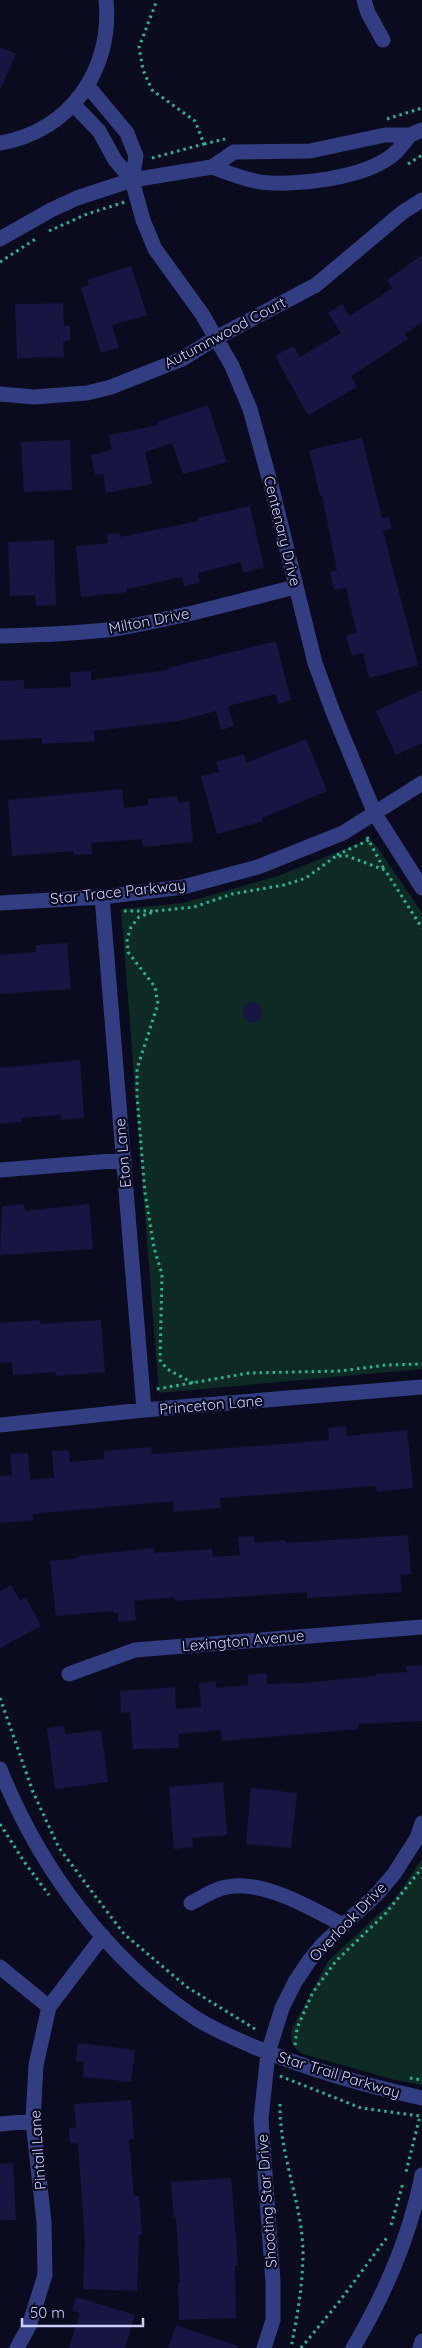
<svg xmlns="http://www.w3.org/2000/svg" width="422" height="2348" font-family="Quicksand,sans-serif">
<style>
.green{fill:#0e2a24}
.building{fill:#171642}
.lines{fill:none;stroke-linecap:round;stroke-linejoin:round}
.path{stroke:#25b794;stroke-width:3;stroke-dasharray:2.5 4;stroke-linecap:butt}
.minor{stroke:#333e82;stroke-width:15}
.labels{text-anchor:middle;stroke-width:4.5;stroke-linejoin:round;paint-order:stroke}
.street-label{font-size:15px;fill:#c9cdff;stroke:#0b0b1f}
</style>
<rect width="100%" height="100%" fill="#0b0b1f"/>
<!-- green -->
<path class="green" d="M369,839L378,848L422,913V1369L159,1393L121,909L183,903L278,876Z
M422,1859V2085L395,2080L303,2054C293,2048 289,2041 292,2029L328,1961L395,1899Z"/>
<!-- building -->
<path class="building" d="M0,47L16,54L0,90Z
M422,255V322L405,334L408,339L351,376L357,387L308,415L275,356L293,346L300,357L341,333L328,313L342,304L350,316L393,288L387,280Z
M131,266L147,315L112,325L119,348L101,353L81,288L89,285L87,280Z
M63,303L64,326H70V340L63,341L64,357L17,358L15,304Z
M208,405L227,462L183,474L172,443L145,452L152,484L106,493L103,474L95,475L91,455L112,450L109,435L158,425L157,422Z
M362,438L382,518L389,517L392,529L383,531L418,665L369,678L363,653L352,656L346,635L357,633L346,588L334,590L330,572L337,570L322,495L320,496L309,450Z
M70,440L72,490L24,492L21,442Z
M250,506L264,567L243,573L241,562L198,573L200,583L184,586L182,577L127,589V592L81,597L76,546L108,543L107,534L120,533L121,537L198,521V518Z
M54,540L56,605L36,606L35,595L10,596L8,542Z
M276,641L291,700L278,704L276,694L228,706L234,726L221,730L216,711L178,721L94,731L95,741L42,744V738L0,740V681L24,680V689L71,687L70,672L91,671V680L169,670L168,668Z
M422,690V743L396,755L376,711Z
M306,739L327,791L262,818L263,821L217,834L201,776L219,772L216,762L244,754L246,763Z
M122,789L124,808L148,805V799L177,796L178,803L189,801L193,842L143,847L142,839L91,843L92,854L74,855V851L12,856L8,800Z
M67,943L71,989L0,994V955L36,952V945Z
M250,1002L259,1004L263,1012L259,1021L250,1023L243,1017V1008Z
M80,1060L84,1118L61,1120V1115L21,1118L22,1122L0,1124V1068Z
M24,1204L25,1211L89,1204L93,1249L0,1255L2,1206Z
M40,1320V1324L101,1320L105,1372L56,1376V1372L13,1375L12,1362L0,1363V1323Z
M346,1426L347,1436L407,1430L413,1488L377,1492L376,1486L220,1498L221,1508L174,1512L173,1501L32,1514L33,1520L0,1523V1476L12,1475L10,1454L28,1453L30,1480L54,1478L52,1451L69,1450L70,1462L104,1459V1451L151,1447L152,1454L284,1444L329,1440L328,1428Z
M408,1535L411,1574L400,1575L402,1592L307,1598V1592L175,1601V1597L134,1601L136,1620L118,1622V1613H113V1611L56,1616L50,1561L79,1558V1556L154,1548V1553L212,1549L213,1557L240,1555L238,1537L254,1536L255,1543L285,1540L286,1543Z
M11,1585L20,1601L26,1597L41,1626L0,1648V1591Z
M422,1665V1721L358,1724V1729L222,1741L221,1730L178,1734L179,1748L133,1749L130,1712L121,1713L120,1691L175,1687L176,1709L201,1707L199,1683L216,1681V1688L248,1685V1675L266,1673L267,1684L302,1683L376,1676V1674L407,1672L406,1666Z
M64,1726L65,1734L101,1730L108,1782L55,1789L47,1728Z
M223,1782L227,1835L192,1838L193,1847L174,1849L169,1787Z
M251,1788L297,1793L291,1848L246,1844Z
M78,2043L135,2050L131,2082L83,2077L84,2062L76,2061Z
M131,2100L134,2139H129L134,2196H139L142,2235H139L137,2291L83,2289L85,2242L78,2143H70L69,2128H76L74,2104Z
M13,2163L16,2220H0V2164Z
M231,2178L238,2265H235L236,2318L179,2320L178,2282H180L176,2217H174L171,2182Z
M76,2297L135,2315L125,2348H69L80,2313L72,2311Z
M176,2325L238,2346L237,2348H168Z"/>
<g class="lines">
<!-- path -->
<path class="path" d="M387,119L422,108
M204,144L225,139
M152,158L204,144L195,121L152,90L143,70L139,47L157,0
M408,164L422,155
M49,231L87,214L125,202
M0,262L37,238
M367,837L384,869
M337,855L369,840
M124,911H153
M193,1383L167,1369L160,1360L162,1274L154,1248L145,1193L137,1096V1069L158,1004L155,987L128,952L127,939L131,927L139,917L156,911L194,907L232,894L284,885L306,878L336,856H347L385,870L422,928
M157,1389L249,1373L341,1371L386,1365L422,1364
M0,1698L33,1792L59,1848L124,1934L187,1987L255,2029
M0,1824L25,1863L49,1895
M295,2045L297,2028L313,1992L336,1961L386,1913L422,1868
M280,2076L361,2108L420,2116L406,2172
M410,2078L422,2080
M280,2104C279,2154 302,2202 303,2252C303,2285 297,2317 291,2348
M391,2225L403,2183
M301,2348L339,2302L388,2236"/>
<!-- minor -->
<path class="minor" d="M364,0L368,13L383,40
M87,85L127,133L136,156L132,180L143,220L155,249L202,314L232,366L250,409L272,489L315,663L333,712L375,814L422,888
M73,104L99,131L115,160L132,180
M0,143C70,132 113,69 106,0
M212,167C226,172 240,178 255,181C291,188 369,178 396,152C401,147 406,140 410,135
M0,239L51,210L77,198L132,180L212,167L234,152L310,151L385,135H410L422,130
M0,394L34,397L87,393L111,387L182,359L216,338L316,285L403,212L422,200
M0,636C38,635 76,634 114,629C175,619 235,602 295,587
M102,897L144,1410
M0,903L102,897L183,887L258,867L343,833L422,783
M0,1170L124,1160
M0,1425L144,1410L422,1387
M69,1674L135,1650L422,1627
M0,1769C39,1867 106,1958 194,2017C212,2029 232,2037 252,2046C307,2069 363,2085 422,2098
M191,1903C203,1897 214,1889 227,1887C262,1879 313,1909 343,1925
M0,1967L49,2007
M0,2124L33,2121
M17,2348L29,2326L45,2275L44,2222L33,2121L36,2065L49,2007L103,1936
M264,2348L273,2320V2282L261,2119L268,2053L282,2008L295,1982L309,1961L322,1945L377,1894L394,1874L417,1838L422,1823
M353,2348C385,2294 410,2236 422,2175
M420,2348L422,2341"/>
</g>
<g class="labels">
<!-- street labels -->
<g class="street-label">
<text transform="translate(225 333) rotate(-28)" y="5">Autumnwood Court</text>
<text transform="translate(282 531) rotate(76)" y="5">Centenary Drive</text>
<text transform="translate(149 621) rotate(-11)" y="5">Milton Drive</text>
<text transform="translate(118 892) rotate(-6)" y="5">Star Trace Parkway</text>
<text transform="translate(123 1153) rotate(-95)" y="5">Eton Lane</text>
<text transform="translate(211 1405) rotate(-5)" y="5">Princeton Lane</text>
<text transform="translate(243 1641) rotate(-5)" y="5">Lexington Avenue</text>
<text transform="translate(348 1922) rotate(-46)" y="5">Overlook Drive</text>
<text transform="translate(339 2075) rotate(17)" y="5">Star Trail Parkway</text>
<text transform="translate(38 2150) rotate(-94)" y="5">Pintail Lane</text>
<text transform="translate(267 2201) rotate(-94)" y="5">Shooting Star Drive</text>
</g>
</g>
<!-- scale -->
<path d="M22 2318v8h121v-8" fill="none" stroke="#c9cdff" stroke-width="2.5"/>
<text x="30" y="2318" font-size="15" fill="#c9cdff" stroke="#0b0b1f" stroke-width="4" paint-order="stroke">50 m</text>
</svg>
